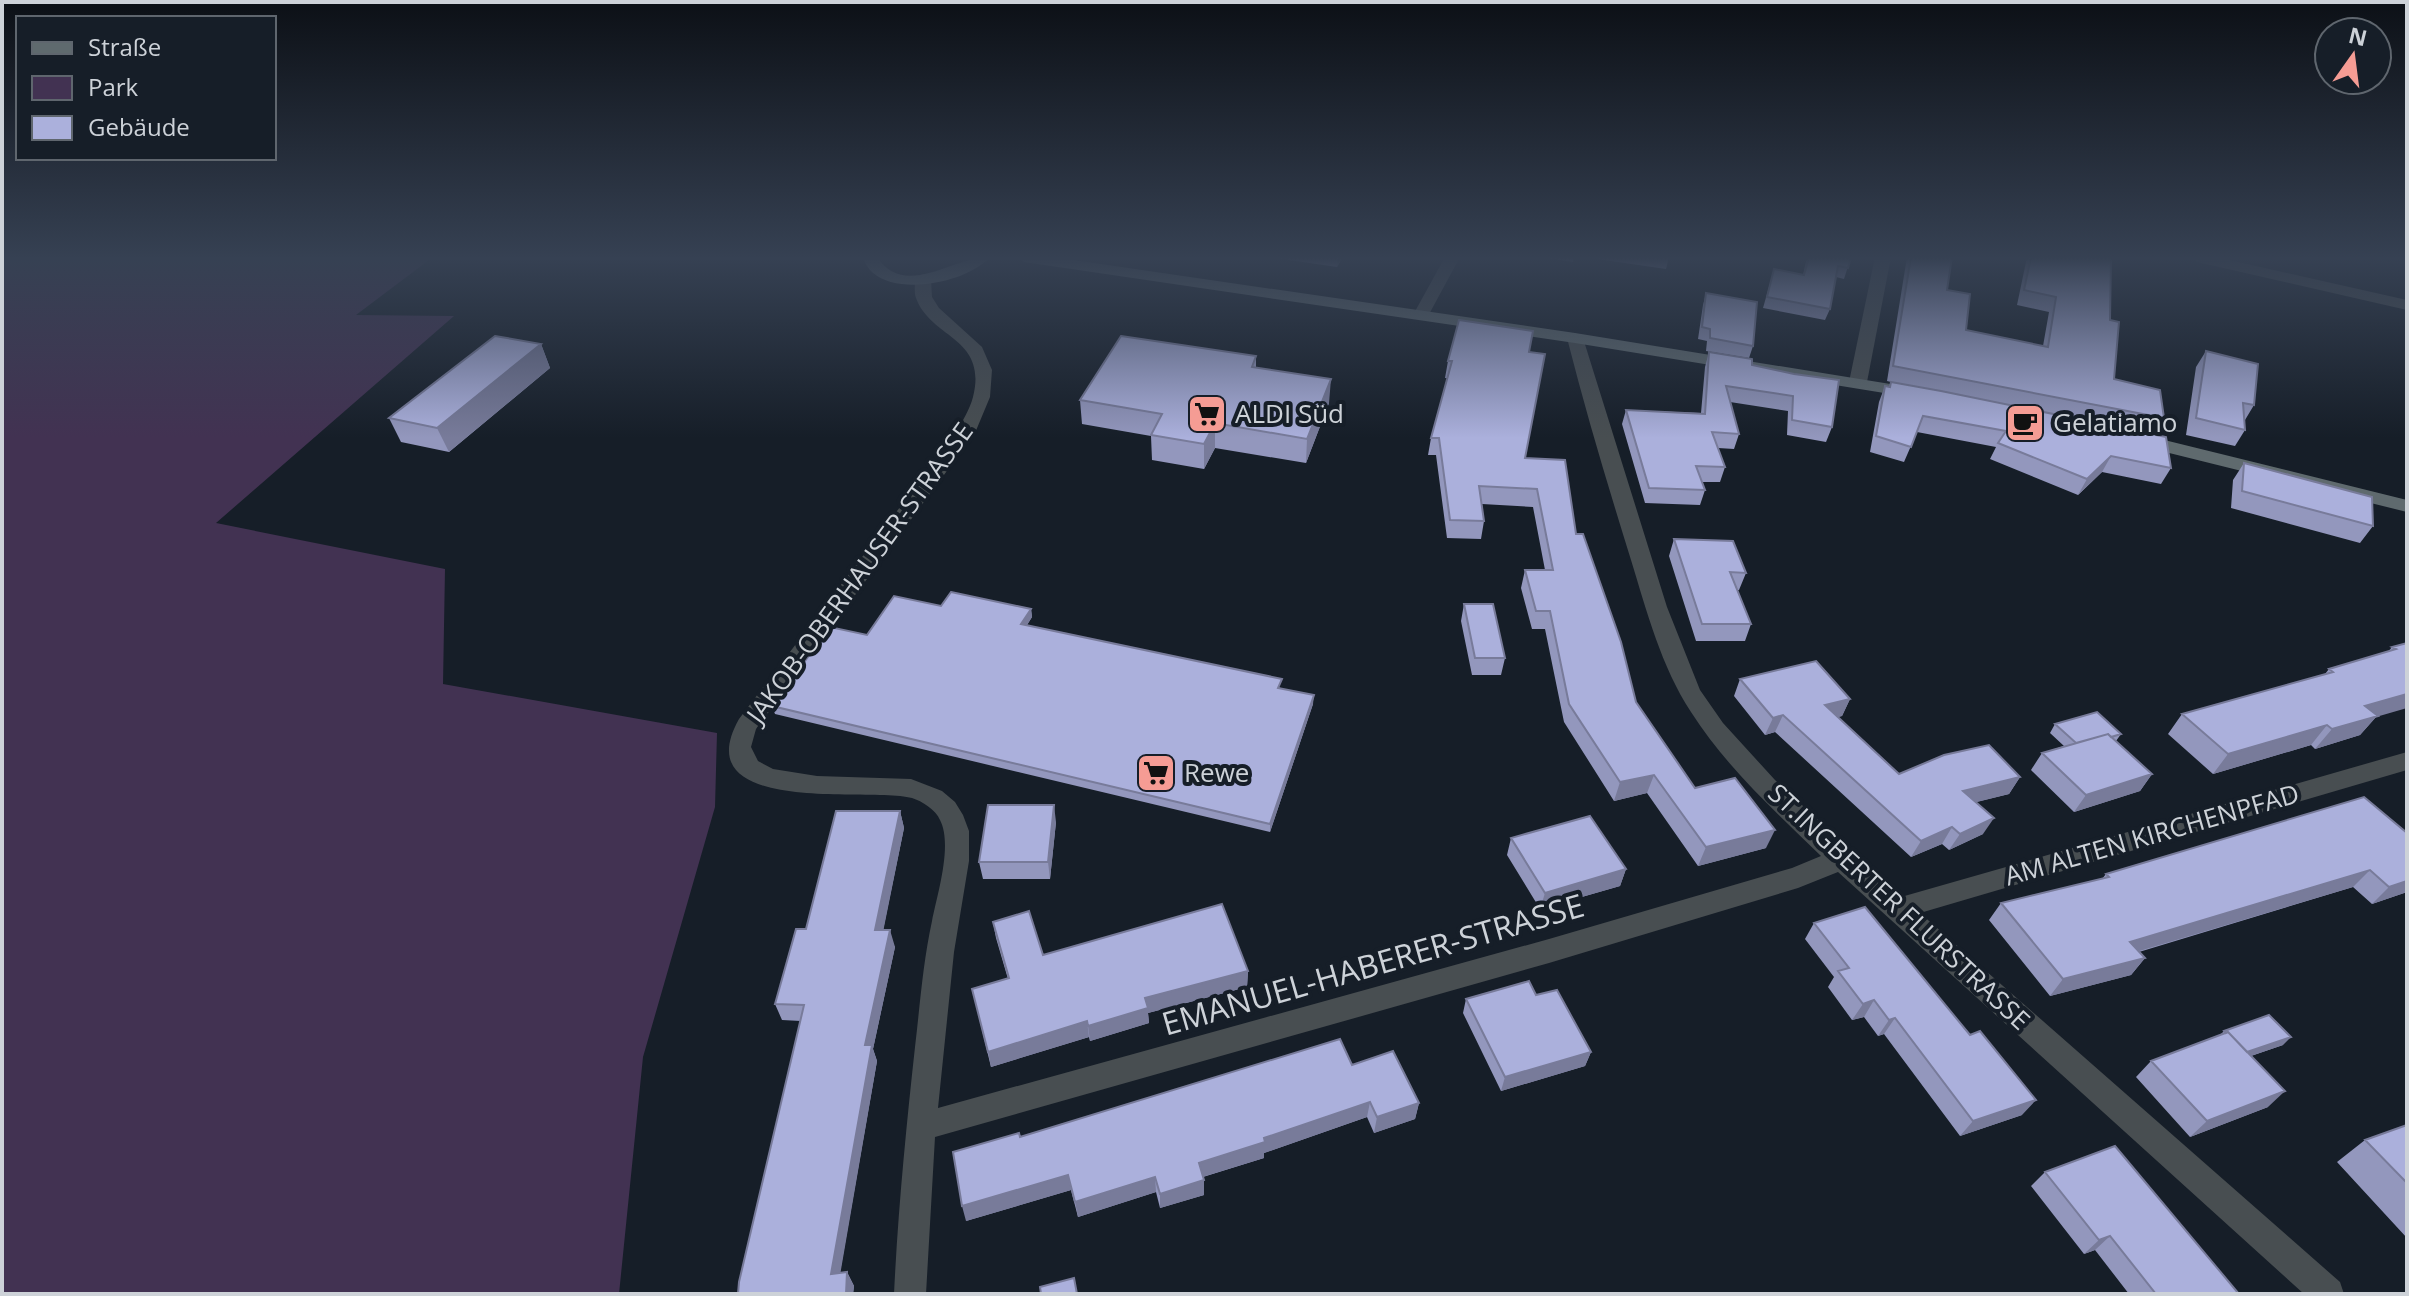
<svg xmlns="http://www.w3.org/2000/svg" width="2409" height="1296" font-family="'Open Sans',sans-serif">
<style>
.green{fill:#423252}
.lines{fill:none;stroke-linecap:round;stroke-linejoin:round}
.minor{fill:#484e51;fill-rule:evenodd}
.tertiary{fill:#484e51;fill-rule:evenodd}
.secondary{fill:#5f6a6e;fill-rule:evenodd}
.wall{fill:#9397bd}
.shaded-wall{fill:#787b9a}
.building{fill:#abb0dc;stroke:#787b9a;stroke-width:2}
.labels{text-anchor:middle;stroke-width:8;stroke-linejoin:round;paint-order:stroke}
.poi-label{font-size:26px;fill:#cdd2d8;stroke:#161e28;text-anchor:start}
.street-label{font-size:26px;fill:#cdd2d8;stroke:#161e28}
.near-street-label{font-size:32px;fill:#cdd2d8;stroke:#161e28}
</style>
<rect width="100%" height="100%" fill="#161e28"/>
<!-- green -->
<path class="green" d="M2,257H433L356,315L454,316L216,523L445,569L443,684L717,733L715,807L643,1057L619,1294H2Z"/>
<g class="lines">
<!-- minor -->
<path class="minor" d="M1445,257H1460L1427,318H1415L1413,315Z
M2190,257H2216L2407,300V310L2197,262Z
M923,274L931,279L932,297L939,308L982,347L992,370L990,397L975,433L756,729L751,747L758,761L773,769L817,776L911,779L942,791L955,802L963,815L969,831V861L954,952L938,1108L1549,939L1792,868L1821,856C1775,811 1726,767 1691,712C1661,666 1647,612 1631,560C1608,486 1586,413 1567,338L1575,333L1583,338L1667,607L1700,690L1723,723L1775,780L1901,897L2407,752V770L1920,913L2340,1282L2344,1294H2304L1838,872L1798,888L1549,963L935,1137L926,1294H894C898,1211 906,1129 915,1047C920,1005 923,962 932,921C937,895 953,845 940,820C936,810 922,801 912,798C871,787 684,817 739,719L957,432C962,421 970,409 973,397C988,337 931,339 916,298C914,293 915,285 915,279Z"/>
<!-- tertiary -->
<path class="tertiary" d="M1875,257H1891L1867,382L1858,387L1849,382Z"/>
<!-- secondary -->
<path class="secondary" d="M862,257H877C905,300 956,255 990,257C968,282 900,296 873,273C868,269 865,262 862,257Z
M1016,257H1053L1575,333L1915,388L1924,393L1915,398L1575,343L1024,262Z
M2140,434L2407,500V512L2133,444L2131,440Z"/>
</g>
<!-- wall -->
<path class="wall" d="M1268,257H1343L1337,267Z
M1539,257H1574L1573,262Z
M1583,257H1669L1666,269Z
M1807,257H1851L1844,279L1836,277L1830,309L1825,320L1763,308L1774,269L1803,275Z
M1907,257H1952L1947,290L1966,330L2043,346L2049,312L2017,305L2027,257H2111L2110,320L2114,379L2164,418L2154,434L2171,468L2161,484L2102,472L2078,495L1990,459L1996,447L1917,432L1904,462L1870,452L1879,402L1885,386L1889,387L1891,382L1887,381Z
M1706,293L1753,346L1749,358L1706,351L1707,341L1698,339L1703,305Z
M541,344L550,368L449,452L401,442L389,418Z
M2206,351L2254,405L2245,420V430L2235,446L2186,435L2196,367Z
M1529,352L1525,458L1576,534L1636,702L1695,788L1766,848L1698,866L1647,793L1614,801L1564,722L1545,629H1532L1521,588L1525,570H1545L1533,507L1482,504L1484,521L1481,539L1447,538L1436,455H1428L1431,438L1447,378H1445L1448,361Z
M1709,352L1752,365L1832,427L1826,442L1787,435L1788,411L1730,402L1739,434L1734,449L1718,448L1725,467L1720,482H1702L1705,490L1700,505L1645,503L1622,424L1626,410L1701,413L1705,367Z
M1256,356V367L1329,403L1306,463L1215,448L1204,469L1152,460L1151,436L1082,424L1080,400Z
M2244,463L2373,526L2360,543L2231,508L2233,480Z
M1674,539L1746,573L1739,590H1737L1751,624L1745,641H1696L1669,556Z
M1464,604L1505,658L1501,675H1472L1461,621Z
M941,606L1031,609L1032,617L1027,625L1281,688L1313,704L1270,832L775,714L772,706L867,635Z
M2407,643L2376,717L2360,735L2315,749L2311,745L2213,774L2168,734L2182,714L2325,674L2329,669L2388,652L2392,647Z
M1740,679L1850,699L1842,716L1838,717L1899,774L2020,777L2009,794L1976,802L1983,834L1949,850L1942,844L1911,857L1775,732L1765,735L1734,696Z
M2055,724L2121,734L2116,741L2152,774L2140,791L2074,812L2031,770L2042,753L2064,746L2050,733Z
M2364,797L2407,892L2372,904L2353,887L2139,952L2145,958L2131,975L2050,996L1989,920L2001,903L2102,879L2106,874Z
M900,811L904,828L883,930L895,947L873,1049L877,1061L840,1272H847L854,1286L853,1294H738L801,1021L782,1020L775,1004L806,929Z
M1056,822L1050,879H983L979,862Z
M1511,838L1626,869L1620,886L1540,909L1507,855Z
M993,922L1043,955L1248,971L1247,987L1148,1013L1149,1023L1090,1041L1089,1037L991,1067L972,989L1008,979L996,938Z
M1814,923L2022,1115L1960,1136L1884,1034L1878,1036L1864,1017L1852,1020L1828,987L1834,977L1805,939Z
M1536,995L1591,1052L1585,1066L1501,1091L1463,1013L1466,999Z
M2224,1031L2283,1045L2251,1056L2268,1107L2190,1137L2136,1077L2151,1061L2219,1036Z
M1352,1065L1419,1103L1415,1119L1374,1133L1367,1117L1264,1153V1158L1203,1177L1204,1195L1160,1208L1156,1192L1078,1217L1071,1190L966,1221L1020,1137Z
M2407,1125V1238L2337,1162L2365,1140Z
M2045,1172L2239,1294H2129L2095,1250L2084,1254L2031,1186Z"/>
<!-- shaded-wall -->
<path class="shaded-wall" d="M1338,257H1343L1337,267Z
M541,344L550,368L449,452L437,428Z
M1331,379L1329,403L1306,463L1307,439Z
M1215,423V448L1204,469V444Z
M2111,456L2102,472L2078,495L2087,479Z
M1031,609L1032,617L1022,633L1021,624Z
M2407,694V708L2376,717L2360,735L2315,749L2332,729L2365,706Z
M1314,695L1313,704L1270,832V824Z
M1850,699L1842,716L1817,722L1825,705Z
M1783,715L1775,732L1765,735L1773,718Z
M2327,725L2311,745L2213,774L2228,754Z
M2152,774L2140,791L2074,812L2086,795Z
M1654,775L1647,793L1614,801L1620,782Z
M2020,777L2009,794L1953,808L1963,791Z
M1054,805L1056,822L1050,879L1048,862Z
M900,811L904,828L880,947L875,930Z
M1994,818L1983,834L1949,850L1960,834Z
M1952,827L1942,844L1911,857L1921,841Z
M1775,830L1766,848L1698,866L1706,847Z
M1626,869L1620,886L1540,909L1545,893Z
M2370,870L2353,887L2116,958L2130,942Z
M2407,881V892L2372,904L2389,887Z
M890,930L895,947L873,1049L877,1061L838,1287L831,1274L865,1045Z
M2145,958L2131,975L2050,996L2063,979Z
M1248,971L1247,987L1148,1013L1149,1023L1090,1041L1088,1026L1145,998Z
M1874,1000L1864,1017L1852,1020L1863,1004Z
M1895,1018L1884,1034L1878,1036L1889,1020Z
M1087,1021L1089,1037L991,1067L988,1052Z
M2291,1037L2283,1045L2236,1061L2245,1053Z
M1591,1052L1585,1066L1501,1091L1505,1077Z
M2285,1091L2268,1107L2190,1137L2207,1121Z
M2036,1100L2022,1115L1960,1136L1973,1121Z
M1370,1102L1367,1117L1264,1153V1158L1199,1178V1163L1264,1138Z
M1419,1103L1415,1119L1374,1133L1377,1117Z
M1068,1175L1071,1190L966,1221L962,1206Z
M1155,1177L1156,1192L1078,1217L1075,1202Z
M1204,1180V1195L1160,1208V1194Z
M2110,1236L2095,1250L2084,1254L2099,1240Z
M847,1272L854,1286L853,1294H846Z"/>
<!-- building -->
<path class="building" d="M1809,257H1851L1848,268L1838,266L1830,309L1767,297L1774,269L1804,275Z
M1911,257H1952L1947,290L1970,294L1966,330L2048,347L2056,297L2024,290L2031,257H2111L2110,320L2119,322L2114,379L2160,390L2164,418L1893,366Z
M1706,293L1757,302L1753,346L1710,338V329L1702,327Z
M1459,320L1533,331L1529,352L1545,354L1525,458L1565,460L1576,534H1583L1621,642L1636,702L1695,788L1735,778L1775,830L1706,847L1654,775L1620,782L1569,704L1550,611H1536L1525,570H1553L1537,489L1479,486L1484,521L1450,520L1439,438H1431L1452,361H1448Z
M495,336L541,344L437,428L389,418Z
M1121,336L1256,356L1252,367L1331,379L1307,439L1215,423L1204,444L1151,435L1162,414L1080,400Z
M2206,351L2258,364L2254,405L2243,403L2245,430L2196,418Z
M1709,352L1752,359V365L1794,374L1839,380L1832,427L1792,420L1793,396L1726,386L1739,434L1712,432L1725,467L1696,466L1705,490L1649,488L1626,410L1705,414Z
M1891,382L1941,391L2166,437L2171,468L2111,456L2087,479L1998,443L2006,431L1923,416L1911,447L1876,436L1885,386L1890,387Z
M2244,463L2372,497L2373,526L2242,491Z
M1674,539L1733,541L1746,573L1730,572L1751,624H1702Z
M951,592L1031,609L1021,624L1282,679L1278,688L1314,695L1270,824L772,706L830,627L867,635L894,596L941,606Z
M1464,604H1493L1505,658H1475Z
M2407,643V694L2365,706L2378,716L2332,729L2327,725L2228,754L2182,714L2333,672L2329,669L2396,649L2392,647Z
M1816,661L1850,699L1825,705L1899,774L1944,755L1989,745L2020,777L1963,791L1994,818L1960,834L1952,827L1921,841L1783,715L1773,718L1740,679Z
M2097,712L2121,734L2111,737L2108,734L2076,743L2055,724Z
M2108,734L2152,774L2086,795L2042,753Z
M2364,797L2407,833V881L2389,887L2370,870L2130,942L2145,958L2063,979L2001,903L2109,877L2106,874Z
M988,805H1054L1048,862H979Z
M836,811H900L875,930H890L865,1045H872L831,1274L847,1272L846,1294H738L739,1282L804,1005L775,1004L796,929H806Z
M1590,816L1626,869L1545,893L1511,838Z
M1222,904L1248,971L1145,998L1148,1008L1088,1026L1087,1021L988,1052L972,989L1009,978L993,922L1029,911L1043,955Z
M1865,907L1970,1035L1980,1031L2036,1100L1973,1121L1895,1018L1889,1020L1874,1000L1863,1004L1838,971L1849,968L1814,923Z
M1529,981L1536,995L1557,990L1591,1052L1505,1077L1466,999Z
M2269,1015L2291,1037L2247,1052L2228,1032L2226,1033L2224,1031Z
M2228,1032L2285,1091L2207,1121L2151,1061Z
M1340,1039L1352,1065L1393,1051L1419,1103L1377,1117L1370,1102L1264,1138L1265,1142L1199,1163L1204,1180L1160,1194L1155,1177L1075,1202L1068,1175L962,1206L953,1152L1019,1133L1020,1137Z
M2407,1125V1183L2365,1140Z
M2115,1146L2239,1294H2156L2110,1236L2099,1240L2045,1172Z
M1074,1278L1077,1294H1041L1040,1287Z"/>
<!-- sky -->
<linearGradient id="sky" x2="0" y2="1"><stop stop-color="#0c1016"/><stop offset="0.59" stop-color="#364153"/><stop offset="1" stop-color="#364153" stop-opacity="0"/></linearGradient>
<rect width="2409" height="438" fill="url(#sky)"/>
<!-- icons -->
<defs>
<symbol id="supermarket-square" viewBox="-11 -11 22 22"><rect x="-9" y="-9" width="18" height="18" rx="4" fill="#f59c94" stroke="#161e28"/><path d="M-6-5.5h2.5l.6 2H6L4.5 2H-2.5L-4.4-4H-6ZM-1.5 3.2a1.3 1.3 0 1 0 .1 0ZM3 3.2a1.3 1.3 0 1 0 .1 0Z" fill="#111"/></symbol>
<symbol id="cafe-square" viewBox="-11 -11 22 22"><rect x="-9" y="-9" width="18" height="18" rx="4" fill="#f59c94" stroke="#161e28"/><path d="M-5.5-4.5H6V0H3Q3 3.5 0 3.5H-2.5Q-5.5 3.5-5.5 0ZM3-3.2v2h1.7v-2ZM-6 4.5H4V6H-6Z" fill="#111"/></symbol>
</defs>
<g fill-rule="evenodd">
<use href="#supermarket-square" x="1185" y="392" width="44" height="44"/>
<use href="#cafe-square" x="2003" y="401" width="44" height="44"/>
<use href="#supermarket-square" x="1134" y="751" width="44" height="44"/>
</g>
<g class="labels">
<!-- poi labels -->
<g class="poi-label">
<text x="1235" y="423">ALDI Süd</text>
<text x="2053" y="432">Gelatiamo</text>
<text x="1184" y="782">Rewe</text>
</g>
<!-- street labels -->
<g class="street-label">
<text transform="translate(860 573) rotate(-54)" y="9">JAKOB-OBERHAUSER-STRASSE</text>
<text transform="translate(2152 835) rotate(-16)" y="9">AM ALTEN KIRCHENPFAD</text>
<text transform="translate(1899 907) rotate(43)" y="9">ST.INGBERTER FLURSTRASSE</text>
</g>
<!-- near-street labels -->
<g class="near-street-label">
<text transform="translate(1373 965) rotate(-16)" y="11">EMANUEL-HABERER-STRASSE</text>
</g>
</g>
<!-- border -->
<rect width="2409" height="1296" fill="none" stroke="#cdd2d8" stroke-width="8"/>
<!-- legend -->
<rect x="16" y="16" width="260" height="144" fill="#161e28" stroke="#5f666e" stroke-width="2"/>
<rect x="32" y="42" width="40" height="12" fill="#5f6a6e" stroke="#5f666e" stroke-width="2"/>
<text x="88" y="56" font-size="24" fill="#cdd2d8">Straße</text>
<rect x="32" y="76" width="40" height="24" fill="#423252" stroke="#5f666e" stroke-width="2"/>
<text x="88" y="96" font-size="24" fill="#cdd2d8">Park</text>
<rect x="32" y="116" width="40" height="24" fill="#abb0dc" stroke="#5f666e" stroke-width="2"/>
<text x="88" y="136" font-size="24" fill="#cdd2d8">Gebäude</text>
<!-- north arrow -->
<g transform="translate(2353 56) rotate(14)"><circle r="38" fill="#161e28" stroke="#5f666e" stroke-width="2"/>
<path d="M0-6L14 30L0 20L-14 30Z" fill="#f59c94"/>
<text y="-12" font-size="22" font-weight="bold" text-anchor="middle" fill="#cdd2d8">N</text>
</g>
</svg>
